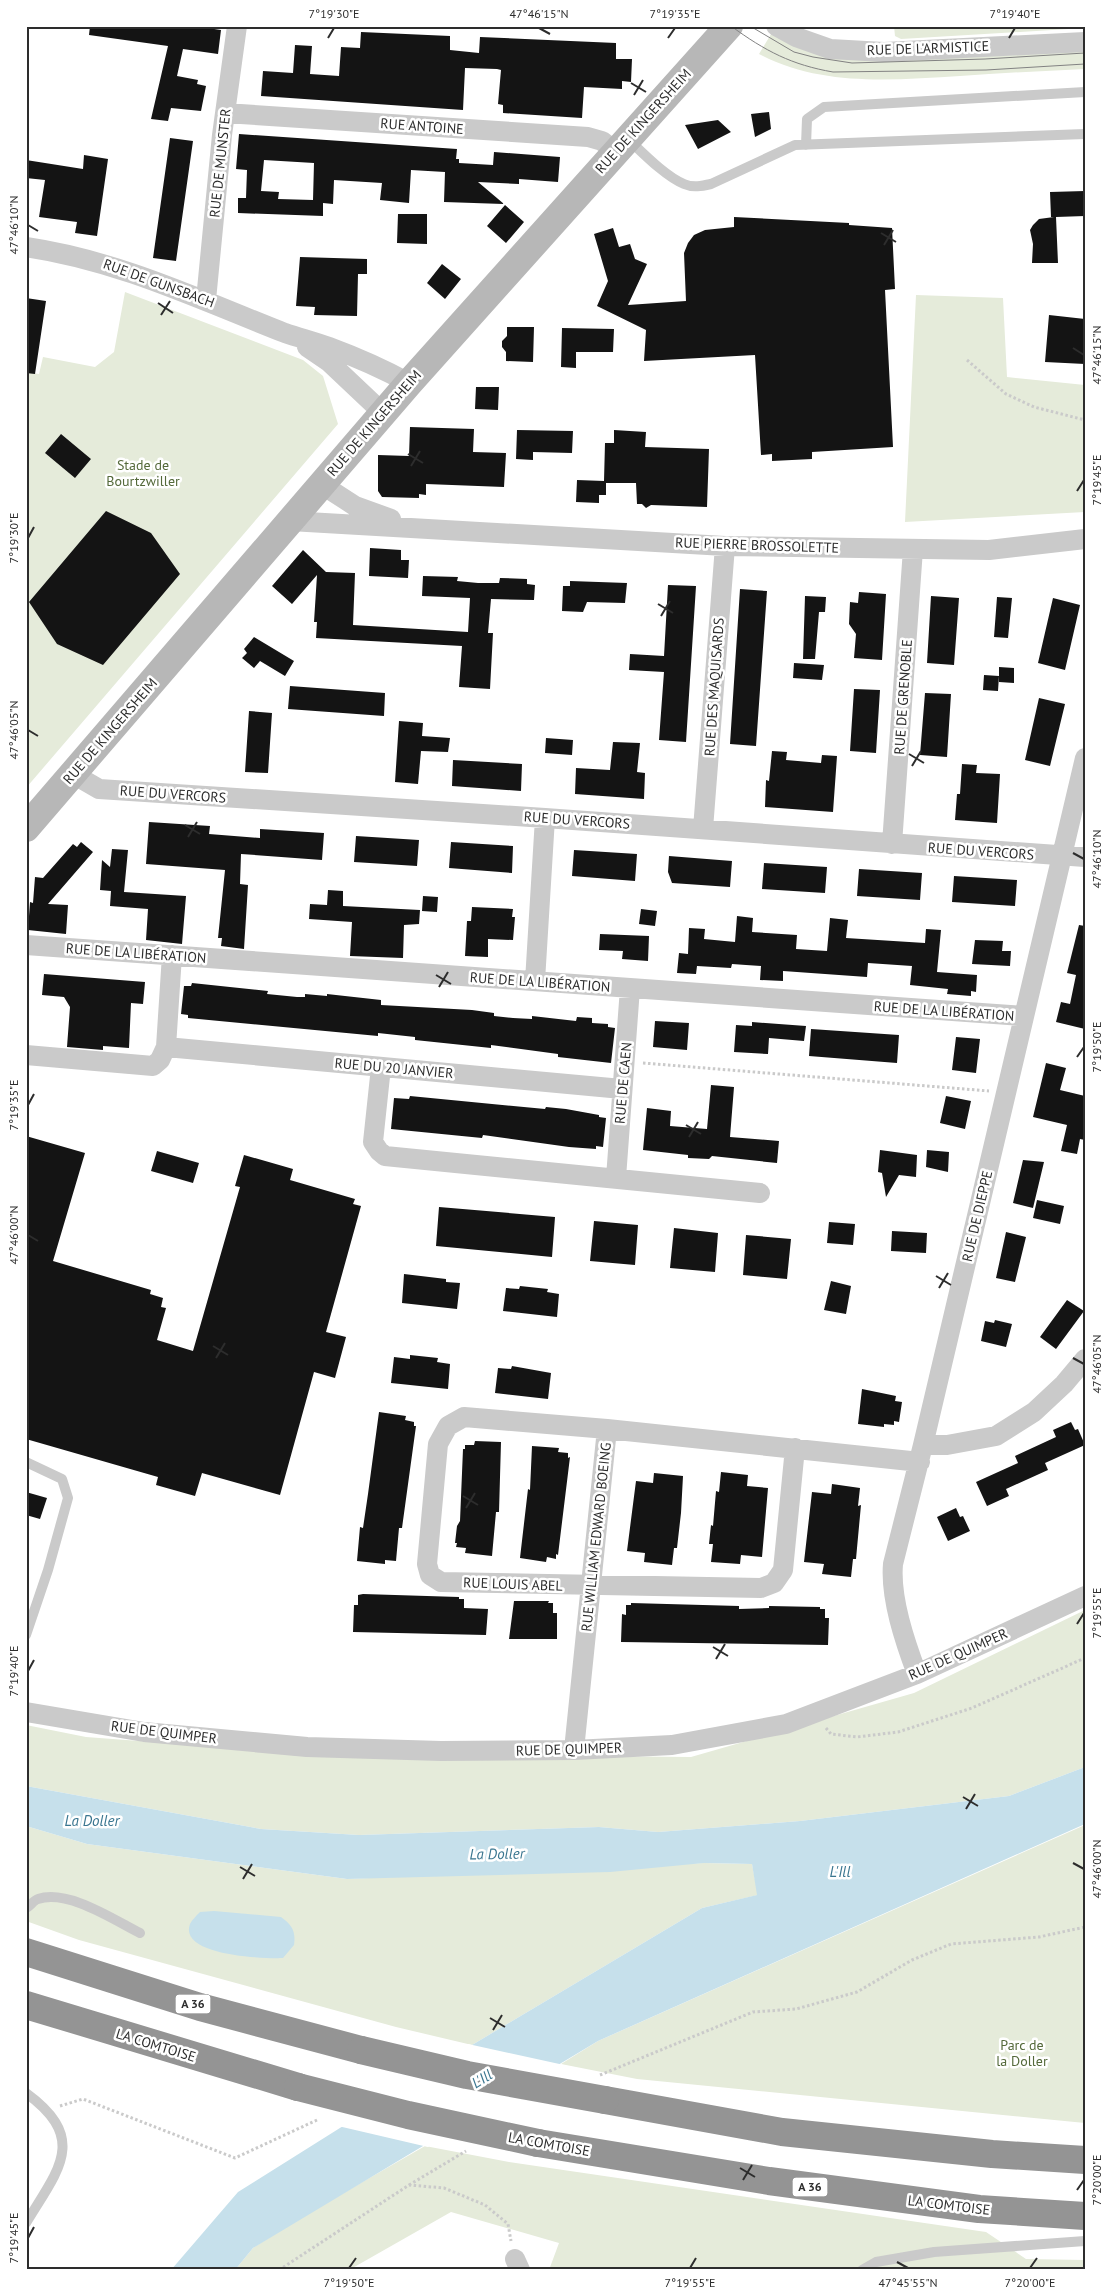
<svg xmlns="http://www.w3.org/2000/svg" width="1111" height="2296" font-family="'PT Sans',sans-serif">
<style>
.green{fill:#e5ebda}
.water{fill:#c6e0eb}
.pier{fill:#fff}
.building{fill:#141414;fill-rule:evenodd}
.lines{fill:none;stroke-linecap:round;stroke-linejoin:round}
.path{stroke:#cacaca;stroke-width:3;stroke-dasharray:2.5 2.5;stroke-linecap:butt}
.lane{stroke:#cacaca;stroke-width:10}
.street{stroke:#cacaca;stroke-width:20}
.secondary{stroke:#b7b7b7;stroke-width:28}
.highway{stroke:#949494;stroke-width:28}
.tram{stroke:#828282;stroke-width:1}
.highway-bridge{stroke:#949494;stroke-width:28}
.ticks{fill:none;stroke:#2d2d2d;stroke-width:2}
.labels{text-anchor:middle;stroke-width:5;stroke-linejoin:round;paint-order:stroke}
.shield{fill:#fff;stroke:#6c6c6c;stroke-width:1}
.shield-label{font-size:12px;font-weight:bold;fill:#2d2d2d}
.street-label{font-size:14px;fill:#2d2d2d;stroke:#fff}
.park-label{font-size:14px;fill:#54693a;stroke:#fff}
.water-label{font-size:15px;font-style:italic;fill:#3a7690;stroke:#fff}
.neatline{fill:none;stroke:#2d2d2d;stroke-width:2}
.ticks-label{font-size:12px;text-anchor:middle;fill:#2d2d2d}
</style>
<rect width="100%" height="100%" fill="#fff"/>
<!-- green -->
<path class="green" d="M894,26H1085V28L901,39L895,36Z
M773,31L811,48L1085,46V69C1043,71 1001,73 960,76C892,80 821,87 759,54Z
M125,292L303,360L323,376L338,424L26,788V372L39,374L43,357L95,367L114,352Z
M916,295L1003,298L1007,377L1085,385V512L905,522Z
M1085,1610V1767L1009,1796L800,1821L658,1832L599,1827L359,1835L261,1829L26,1786V1725L86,1737L300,1753L691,1757L914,1693Z
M1085,1825V2123L637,2079L561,2064L598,2041Z
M26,1826L87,1844L347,1879L704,1863L752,1864L758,1895L702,1908L472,2045L396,2027L79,1940L26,1921Z
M425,2146L509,2162L986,2232L1026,2259L1085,2260V2270H549L559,2243L451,2212L349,2270H235L253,2248L307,2214Z"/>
<!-- water -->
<path class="water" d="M1085,1767V1824L598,2041L253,2248L235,2270H171L238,2192L472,2045L702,1908L757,1895L752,1864L704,1863L610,1872L347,1879L87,1844L26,1826V1786L261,1829L359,1835L599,1827L658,1832L800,1821L1009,1796Z
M214,1911L281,1917C292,1925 296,1931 294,1945L283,1958C266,1959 178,1956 190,1924C192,1920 197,1915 200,1912Z"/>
<!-- pier -->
<path class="pier" d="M468,2044L564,2065L428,2147L338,2126Z"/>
<!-- building -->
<path class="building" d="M90,26H194L221,30L218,54L183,49L177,76L198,80L197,84L206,86L201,111L171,108L168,121L151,119L168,46L89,35Z
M361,32L450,36V50L479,53L480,37L616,43V59H632L631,82L622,81V89L584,87L582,118L503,113V105L498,104L501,70L497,69L465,68L463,110L261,96L263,71L293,73L295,45L312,46L310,74L339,76L341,47L360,48Z
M769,112L771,129L755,137L751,114Z
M718,120L731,132L698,149L685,125Z
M239,134L457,149L456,159H459V163L493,165L494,152L560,157L558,182L519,179V184L478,182L504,204L444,202L445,172L411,170L409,203L380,200L382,183L334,180L333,204L323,203V216L238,213V198H246L247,170L236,169ZM264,160L314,163L313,200L278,199L279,192L261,191Z
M170,138L193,141L176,261L153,258Z
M84,155L108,159L97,236L75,233L77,222L39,217L45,180L26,178V160L83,169Z
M1085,191V216L1056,217L1058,263H1032L1033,244L1030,230L1033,225L1039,219L1054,217H1051L1050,192Z
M505,205L524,222L506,243L487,226Z
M398,214H427V244L397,243Z
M734,217L849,223V225L892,228L895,289L885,290L893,447L812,452V459L772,461V454L761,455L755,355L644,361L646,330L597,306L608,281L594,234L613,228L619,247L630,244L635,259L647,264L628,305L686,301L684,253L688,243L694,235L705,230L734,227Z
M300,257L367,259V274H358L357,316L314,315L315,307L296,306Z
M442,264L461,279L445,299L427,283Z
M26,298L46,301L35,374L26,373Z
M1049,315L1085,319V364L1045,362Z
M507,327H534L533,362L506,361V352L502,347V341L507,336Z
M562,328L614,329L613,352H576V368L561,367Z
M476,387H499L498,410L475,409Z
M410,427L474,429L473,452L506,453L504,487L426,484V495L419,494V498L382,497L378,491V455L409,456Z
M517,430L573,431L572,453L533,452V460L516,459Z
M614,430L646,432L645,447L709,449L707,507L651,505L646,508L642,504H637L636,483H606V495H599V503L576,502L577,480L604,481L605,443H614Z
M61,434L91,459L75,478L45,453Z
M106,511L151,533L180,574L103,665L57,644L29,602Z
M370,548L401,550V560H409L408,578L369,576Z
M303,550L326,572L355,573L353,625L468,632L470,598L422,596L423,576L458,577L457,581L478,583H499L500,578L527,579V584L535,585L534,600L491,599L488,633H493L490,689L459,687L462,646L316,638L317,622H314L317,575L292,604L272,586Z
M570,581L627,583L625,603L587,602L583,612L562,611L563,586H570Z
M668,585L696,586L686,742L659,740L664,672L629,670L630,654L664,656Z
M740,589L767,591L756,746L730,744Z
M859,592L886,594L882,660L854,658L856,634L849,624L850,602L858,603Z
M805,596L826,597L825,612H819L815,659H803Z
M931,596L959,598L954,665L927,663Z
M997,597L1012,598L1008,638L994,637Z
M1053,598L1080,605L1065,670L1038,663Z
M254,637L294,661L285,676L260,661L254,668L242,658L247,653L244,649Z
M794,663L824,665L822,680L793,678Z
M999,667L1014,668V683L999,682Z
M984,675L999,676L998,691L983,690Z
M290,686L385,693L384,716L288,709Z
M854,689L880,690L876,753L850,751Z
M925,693L951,694L947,757L920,755Z
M1039,698L1065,704L1050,766L1025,760Z
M249,711L272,713L268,773L245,772Z
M399,721L423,723L422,736L450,738L448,752L421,751L418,784L395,782Z
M546,738L573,740L572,755L545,753Z
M613,742L640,743L637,772L645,773L644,799L575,794L576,768L610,770Z
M772,751L787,752L786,760L821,763L822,755L837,756L833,812L765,807L766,780L769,781Z
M453,760L522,764L521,791L452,786Z
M962,764L977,765L976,773L1000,774L997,823L955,820L957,794H960Z
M149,822L210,826L209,834L260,838V829L324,833L322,860L241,854L240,884L248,885L244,949L221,946L222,938H218L225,870L146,864Z
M356,836L419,840L417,866L354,862Z
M81,842L93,852L48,904L68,905L66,934L28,930L30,902L33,903L35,877L43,878L73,844L77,847Z
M451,842L513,846L512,873L449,868Z
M112,849L128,850L124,892L186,896L182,944L146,940L148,909L110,906L111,891L100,890L102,860L110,867Z
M574,850L637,854L635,881L572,876Z
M669,856L732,861L730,887L672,883L668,872Z
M764,863L827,867L825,893L762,889Z
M859,869L922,873L920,900L857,896Z
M954,876L1017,880L1015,906L952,902Z
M328,890L343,891V906L420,910L419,924L404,925L403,958L350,956L352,922L309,919L310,904L327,905Z
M423,896L438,897L437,912L422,911Z
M472,907L513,909L512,917H515L513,940L488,939V957L465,956L467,921H471Z
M641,909L657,911L655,926L639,924Z
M737,916L753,918L752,932L797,935L796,949L827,951L830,918L848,920L846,938L925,943L926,929L941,930L937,972L977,975L976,992L971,991V996L947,994L948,989L910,985L912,966L868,963L867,977L783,971V981L760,980L761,966L746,965L732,964L731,968L697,966L696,974L677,973L679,953L688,954L689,928L705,929L704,939L735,942Z
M1079,925L1085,926V1029L1056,1022L1061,1002L1070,1004L1076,975L1067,973Z
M600,934L649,936L648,961L622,959L623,951L599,950Z
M975,940L1003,941L1002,951H1011L1010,966L972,964Z
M44,974L145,982L143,1004L131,1003L129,1048L103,1046V1050L67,1047L70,1007L64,997L42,995Z
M192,983L268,991L267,994L297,997H305V994L327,996V994L381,1000V1005L472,1010L494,1013V1016L513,1018L532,1019V1016L576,1021L577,1017L592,1018V1023L608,1024V1027L615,1028L611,1063L558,1057V1054L491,1045V1048L415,1040V1037L378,1033V1036L188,1018V1015L181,1014L184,986H191Z
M655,1021L689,1023L687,1050L653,1047Z
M752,1022L806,1026L804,1041L769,1038L768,1054L734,1052L736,1025L752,1026Z
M811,1029L899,1035L897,1063L809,1056Z
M956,1037L980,1039L976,1073L952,1070Z
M1046,1063L1066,1068L1060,1090L1085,1096V1140L1080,1139L1077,1154L1061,1151L1067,1125L1033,1117Z
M711,1085L734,1087L730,1137L779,1141L777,1163L712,1156L709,1159L688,1158V1155L643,1150L647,1108L671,1111L670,1126L707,1129Z
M410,1096L545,1109L546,1107L566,1109L599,1115V1117L606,1118L603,1147L596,1146V1149L569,1147L483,1135L482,1138L391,1129L394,1098L409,1099Z
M946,1096L971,1101L965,1129L940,1123Z
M26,1136L85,1153L53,1261L151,1290L150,1294L163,1298L161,1307L166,1308L157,1340L193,1351L240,1187L235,1186L244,1155L293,1169L290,1180L355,1199L353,1204L361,1206L326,1332L346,1337L335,1378L314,1372L280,1495L202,1473L195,1496L156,1485L158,1477L26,1439Z
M880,1150L917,1155L916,1177L899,1175L886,1197L882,1173L878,1172Z
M927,1150L949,1152L948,1172L926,1167Z
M157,1151L199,1163L193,1183L151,1171Z
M1023,1160L1044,1162L1033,1208L1013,1203Z
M1037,1200L1064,1206L1060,1224L1033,1218Z
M439,1207L555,1217L552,1257L436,1246Z
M594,1221L638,1225L635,1265L590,1261Z
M829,1222L855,1224L853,1245L827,1243Z
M674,1228L718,1233L715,1272L670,1268Z
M892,1231L927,1233L926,1253L891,1251Z
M1006,1232L1026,1237L1015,1282L996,1278Z
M746,1235L791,1239L787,1279L743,1275Z
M404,1274L446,1279V1282L460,1283L457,1309L402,1303Z
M831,1281L851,1286L846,1314L824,1310Z
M520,1286L548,1289L547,1292L559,1294L557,1317L503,1311L506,1288L519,1289Z
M1067,1300L1084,1311L1056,1349L1040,1337Z
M995,1320L1012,1324L1006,1347L981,1341L985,1321L994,1323Z
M410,1355L438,1358L437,1362L450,1364L448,1389L391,1383L394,1357L410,1359Z
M512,1366L551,1373L548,1399L495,1393L498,1368L511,1369Z
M862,1389L896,1396L895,1401L902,1402L899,1422L894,1421V1425L884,1424V1427L858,1424Z
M379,1412L406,1416L405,1420L414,1422V1426H416L402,1528H399L396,1561L385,1560V1564L357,1561L360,1527L363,1528L368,1494Z
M1071,1422L1075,1430L1078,1429L1085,1445L1045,1463L1048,1470L1006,1489L1009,1496L987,1506L976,1482L1018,1463L1015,1456L1056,1437L1053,1430Z
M475,1441L501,1442L499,1512H496L492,1556L465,1553L466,1548L456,1547L457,1543H455L457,1526L460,1521L463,1449H465V1445H474Z
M532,1446L559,1448L558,1452L568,1453V1458L570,1457L558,1555L556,1554V1559L547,1557L546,1562L520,1558L528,1489L530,1490Z
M721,1472L748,1475L747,1486L768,1488L762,1557L741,1555L740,1564L711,1562L713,1544H709L711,1525L713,1526L716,1491L719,1492Z
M654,1473L683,1476L681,1513L677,1548H674L672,1565L644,1562L645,1553L627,1551L636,1481L653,1483Z
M832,1484L860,1488L858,1506L861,1505L857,1548L856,1559H853L851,1577L822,1574L824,1564L804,1562L812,1492L831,1494Z
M26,1492L47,1498L40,1519L26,1515Z
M956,1508L960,1517L963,1516L970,1531L948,1541L937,1517Z
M363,1594L459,1597V1599H464V1608L488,1609L486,1635L353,1632L354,1605H358V1595Z
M514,1601H549L548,1603H553V1613H557V1639H509Z
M631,1603L739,1606V1609L769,1608V1606L820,1607V1609H825V1618H829L828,1645L621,1642L622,1614L626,1615V1605H631Z"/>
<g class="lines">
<!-- path -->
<path class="path" d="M967,360L1006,394L1034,407L1085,420
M643,1063L989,1091
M826,1728L831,1734L857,1737L898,1732L972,1708L1085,1658
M600,2075L753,2012L796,2009L857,1992L912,1960L951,1944L1039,1937L1085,1927
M60,2106L83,2099L235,2158L317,2120
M409,2185L466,2151
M279,2270L409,2185L444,2188L485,2205L508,2224L511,2241"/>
<!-- lane -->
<path class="lane" d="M628,139C643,153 665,176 684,184C693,188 702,186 711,184L795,145L1085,134
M806,145L807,119L824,107L1085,92
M26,1462L62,1479L68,1498L48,1570L26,1635
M26,1908C30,1906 34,1900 38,1899C68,1889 114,1920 140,1933
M26,2093C89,2139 58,2170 26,2223
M862,2270L876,2262L934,2252L1085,2241"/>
<!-- street -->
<path class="street" d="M776,26L796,37L830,49L884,52L1085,42
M225,113L588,137L602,141L615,151
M26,247C120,261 198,299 285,333C300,338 315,342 329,347C356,357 383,369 409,383
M206,300L222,135L237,26
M307,347L329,362L383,413
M321,484L355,506L391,519
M290,521L725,546L989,550L1085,539
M73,774L99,789L545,818L1085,857
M703,829L725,546
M892,844L913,549
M26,945L1023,1016
M535,981L545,818
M166,1047L172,955
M26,1055L153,1066L160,1060L166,1047L622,1089
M381,1067L373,1142L379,1151L385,1156L760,1193
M616,1178L630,988
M607,1429L464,1417L448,1426L438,1444L427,1564L430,1575L441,1582L761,1588L774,1583L783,1570L795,1448
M923,1445H947L996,1436L1034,1412L1064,1384L1085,1359
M917,1674C905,1642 890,1598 893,1564L923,1445L1085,758
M26,1712L144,1732L307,1747L441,1751L574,1750L672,1745L786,1724L917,1674L1085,1596
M574,1750L607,1429L920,1462
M515,2259L520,2270"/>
<!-- secondary -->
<path class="secondary" d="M26,828L409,383L729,26"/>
<!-- highway -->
<path class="highway" d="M26,1952L200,2007L361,2050
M26,2005L298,2087
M605,2100L782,2132L992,2154L1085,2160
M538,2143L769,2181L979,2209L1085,2216"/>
<!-- tram -->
<path class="tram" d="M731,26C765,51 792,65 833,72L986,70L1085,64
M750,26L794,52L813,57L852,63L985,59L1085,53"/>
<!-- highway-bridge -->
<path class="highway-bridge" d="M361,2050L467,2075L605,2100
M298,2087L408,2115L538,2143"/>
</g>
<!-- ticks -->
<path class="ticks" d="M539,28L550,34M328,38L334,28M668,38L675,28M1009,38L1015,28M631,83L646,92M634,95L643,80M28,225L38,231M881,233L896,242M884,245L893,230M158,303L173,313M161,315L170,301M1073,348L1084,355M408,454L423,463M411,466L420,451M1077,491L1084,480M28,538L34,527M658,604L673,613M661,616L670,601M28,730L38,736M909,754L924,763M912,766L921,751M185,825L200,834M188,837L197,822M1073,853L1084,859M436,975L451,984M439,987L448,972M1077,1057L1084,1047M28,1105L34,1094M686,1125L701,1134M689,1137L698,1122M28,1235L38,1241M936,1276L951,1285M939,1288L948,1273M213,1346L228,1355M216,1358L225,1343M1073,1358L1084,1364M463,1496L478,1505M466,1508L475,1493M1077,1624L1084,1613M713,1647L728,1656M716,1659L725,1644M28,1671L34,1660M963,1797L978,1806M966,1809L975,1794M1073,1863L1084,1869M240,1867L255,1876M243,1879L252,1864M490,2018L505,2027M493,2030L502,2015M740,2168L755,2177M743,2180L752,2165M1077,2190L1084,2180M28,2238L34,2227M897,2262L908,2268M349,2268L356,2258M690,2268L696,2258M1030,2268L1037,2258"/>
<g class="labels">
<!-- shield labels -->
<g class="shield">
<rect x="175.5" y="1994.5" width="35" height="19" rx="4"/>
<rect x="792.5" y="2177.5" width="35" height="19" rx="4"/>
</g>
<g class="shield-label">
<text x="193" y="2008">A 36</text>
<text x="810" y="2191">A 36</text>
</g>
<!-- street labels -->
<g class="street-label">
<text transform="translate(928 48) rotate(-2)" y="5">RUE DE L'ARMISTICE</text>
<text transform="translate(643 121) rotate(-48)" y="5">RUE DE KINGERSHEIM</text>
<text transform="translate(422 126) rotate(4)" y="5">RUE ANTOINE</text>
<text transform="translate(220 163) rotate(-84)" y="5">RUE DE MUNSTER</text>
<text transform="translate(159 283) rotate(20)" y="5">RUE DE GUNSBACH</text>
<text transform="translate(374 423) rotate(-49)" y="5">RUE DE KINGERSHEIM</text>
<text transform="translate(757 545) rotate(2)" y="5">RUE PIERRE BROSSOLETTE</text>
<text transform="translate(714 687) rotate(-86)" y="5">RUE DES MAQUISARDS</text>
<text transform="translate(903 697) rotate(-86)" y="5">RUE DE GRENOBLE</text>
<text transform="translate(110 731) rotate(-49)" y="5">RUE DE KINGERSHEIM</text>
<text transform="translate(173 794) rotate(4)" y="5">RUE DU VERCORS</text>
<text transform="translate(577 820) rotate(4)" y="5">RUE DU VERCORS</text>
<text transform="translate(981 851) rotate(4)" y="5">RUE DU VERCORS</text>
<text transform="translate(136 953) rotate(4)" y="5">RUE DE LA LIBÉRATION</text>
<text transform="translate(540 982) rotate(4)" y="5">RUE DE LA LIBÉRATION</text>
<text transform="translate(944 1011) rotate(4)" y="5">RUE DE LA LIBÉRATION</text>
<text transform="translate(394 1068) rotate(5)" y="5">RUE DU 20 JANVIER</text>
<text transform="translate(623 1083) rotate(-85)" y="5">RUE DE CAEN</text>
<text transform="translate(977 1216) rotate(-77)" y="5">RUE DE DIEPPE</text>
<text transform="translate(596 1537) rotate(-84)" y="5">RUE WILLIAM EDWARD BOEING</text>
<text transform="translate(513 1584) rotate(2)" y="5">RUE LOUIS ABEL</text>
<text transform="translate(958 1654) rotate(-24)" y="5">RUE DE QUIMPER</text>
<text transform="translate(164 1732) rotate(7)" y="5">RUE DE QUIMPER</text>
<text transform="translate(569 1749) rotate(-2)" y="5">RUE DE QUIMPER</text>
<text transform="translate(156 2045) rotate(17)" y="5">LA COMTOISE</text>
<text transform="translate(549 2144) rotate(10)" y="5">LA COMTOISE</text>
<text transform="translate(949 2205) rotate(7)" y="5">LA COMTOISE</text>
</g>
<!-- park labels -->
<g class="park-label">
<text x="143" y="470">Stade de<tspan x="143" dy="16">Bourtzwiller</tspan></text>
<text x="1022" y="2050">Parc de<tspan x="1022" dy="16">la Doller</tspan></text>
</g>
<!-- water labels -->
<g class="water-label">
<text x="92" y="1826">La Doller</text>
<text transform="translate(497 1854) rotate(-1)" y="5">La Doller</text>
<text x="840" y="1877">L'Ill</text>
<text transform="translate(482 2079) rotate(-32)" y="5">L'Ill</text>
</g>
</g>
<!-- border -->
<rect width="1111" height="2296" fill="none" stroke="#ffffff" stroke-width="55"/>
<rect x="28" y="28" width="1056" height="2240" class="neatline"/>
<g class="ticks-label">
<text x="334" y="18">7°19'30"E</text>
<text x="539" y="18">47°46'15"N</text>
<text x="675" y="18">7°19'35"E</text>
<text x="1015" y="18">7°19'40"E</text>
<text transform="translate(14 225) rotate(-90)" y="4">47°46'10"N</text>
<text transform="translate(1097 355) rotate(-90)" y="4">47°46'15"N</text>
<text transform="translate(1097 480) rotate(-90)" y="4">7°19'45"E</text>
<text transform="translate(14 538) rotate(-90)" y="4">7°19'30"E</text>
<text transform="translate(14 730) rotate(-90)" y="4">47°46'05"N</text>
<text transform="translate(1097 859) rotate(-90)" y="4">47°46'10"N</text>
<text transform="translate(1097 1047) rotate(-90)" y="4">7°19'50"E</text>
<text transform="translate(14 1105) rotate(-90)" y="4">7°19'35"E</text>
<text transform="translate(14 1235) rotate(-90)" y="4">47°46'00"N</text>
<text transform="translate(1097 1364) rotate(-90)" y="4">47°46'05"N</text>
<text transform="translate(1097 1613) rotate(-90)" y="4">7°19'55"E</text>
<text transform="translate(14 1671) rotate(-90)" y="4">7°19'40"E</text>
<text transform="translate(1097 1869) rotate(-90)" y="4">47°46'00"N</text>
<text transform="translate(1097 2180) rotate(-90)" y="4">7°20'00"E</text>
<text transform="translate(14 2238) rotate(-90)" y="4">7°19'45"E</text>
<text x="349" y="2287">7°19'50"E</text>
<text x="690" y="2287">7°19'55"E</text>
<text x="908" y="2287">47°45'55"N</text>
<text x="1030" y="2287">7°20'00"E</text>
</g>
</svg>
